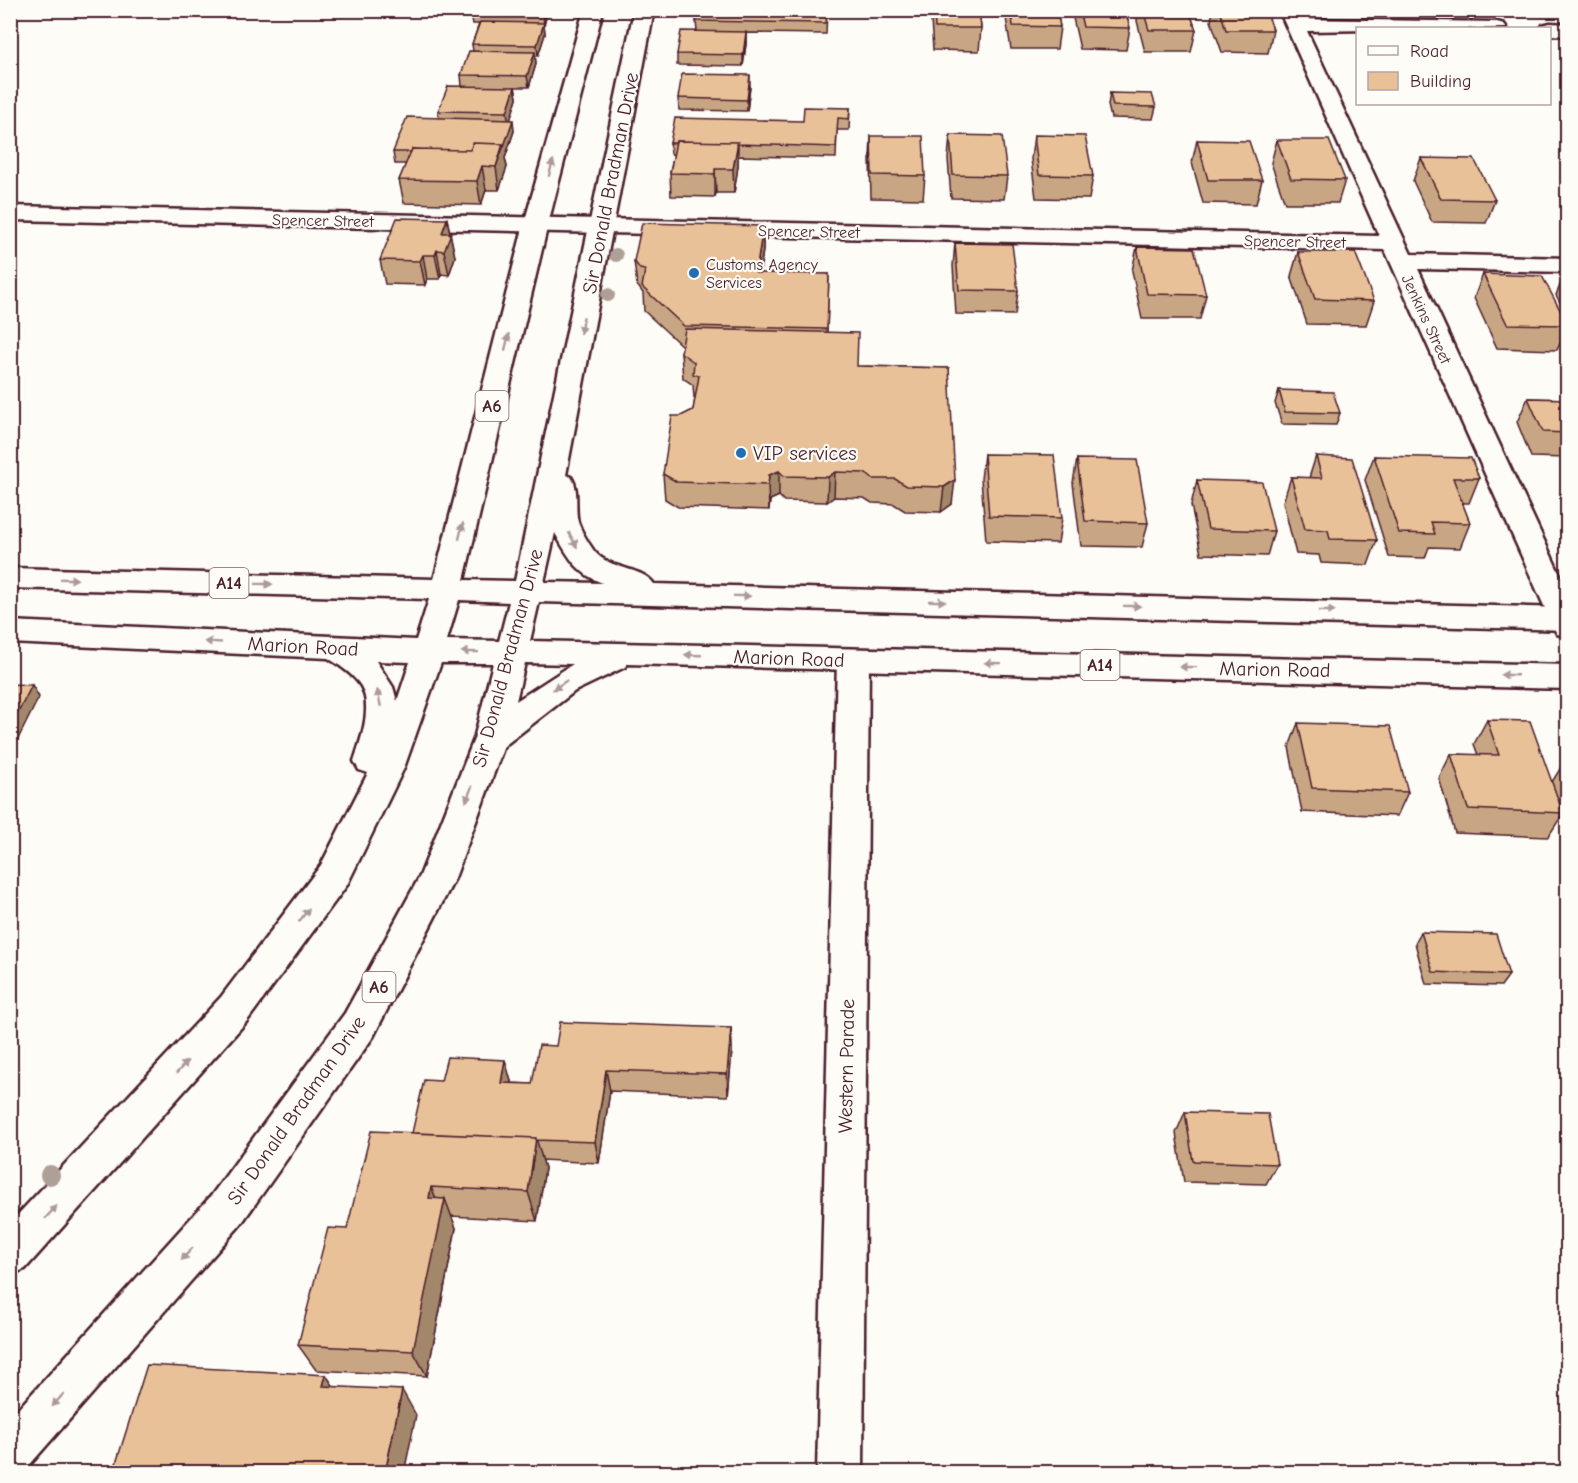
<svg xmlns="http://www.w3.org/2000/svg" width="1578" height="1483" font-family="'Comic Neue',sans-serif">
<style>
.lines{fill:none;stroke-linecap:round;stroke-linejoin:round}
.street-casing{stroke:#4a1f2b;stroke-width:5}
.primary-casing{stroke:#4a1f2b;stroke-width:5}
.street{fill:#fdfcf7;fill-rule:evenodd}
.primary{fill:#fdfcf7;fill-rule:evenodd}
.tree{fill:#aea096}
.wall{fill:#c8a684;stroke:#4a1f2b;stroke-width:1.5}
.shaded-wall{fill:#a3876b;stroke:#4a1f2b;stroke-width:1.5}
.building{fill:#e9c199;stroke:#4a1f2b;stroke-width:1.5}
.oneway{fill:#ac999b}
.poi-dot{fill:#1f6fb2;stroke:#fdfcf7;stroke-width:2}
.labels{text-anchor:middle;stroke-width:4.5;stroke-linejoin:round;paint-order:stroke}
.far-street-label{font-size:16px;fill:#4a1f2b;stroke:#fdfcf7}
.far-poi-label{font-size:16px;fill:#4a1f2b;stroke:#fdfcf7;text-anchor:start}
.shield{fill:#fdfcf7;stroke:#806168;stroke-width:1.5}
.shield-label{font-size:18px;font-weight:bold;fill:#4a1f2b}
.street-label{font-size:20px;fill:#4a1f2b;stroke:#fdfcf7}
.poi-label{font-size:20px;fill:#4a1f2b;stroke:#fdfcf7;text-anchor:start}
</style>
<rect width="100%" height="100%" fill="#fdfcf7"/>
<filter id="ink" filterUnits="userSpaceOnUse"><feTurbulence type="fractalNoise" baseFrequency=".0167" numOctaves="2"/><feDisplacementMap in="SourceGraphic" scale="12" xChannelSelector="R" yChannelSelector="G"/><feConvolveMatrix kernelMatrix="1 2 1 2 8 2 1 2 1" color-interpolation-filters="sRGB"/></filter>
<g filter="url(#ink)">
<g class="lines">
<defs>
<path id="street" d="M1279,10H1298L1302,19L1497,22L1504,24L1507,28L1307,31L1411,254L1568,258V272L1418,269L1568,592V637L1557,634L1553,626L1385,250L10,220V206L1379,236Z
M1550,23L1568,24V36L1550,35V28H1541L1543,25Z
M853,649L864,652L869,660L863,1472H817L837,660L842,652Z"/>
<path id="primary" d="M584,10H603L548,224L464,580L515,581L634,10H654L566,475L571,477C580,490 574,507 578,522C581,531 589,544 594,551C609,570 643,567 654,584L1568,608V630L539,602L530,641L1568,665V689L627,664L625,667L575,691L504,746L455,878L373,1037L241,1224L26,1469L10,1472V1418L211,1196L345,1013L420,876L474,739L493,663H441L404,768L347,885L247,1021L25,1269L10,1275V1223L221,997L321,865L368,773L359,770L354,761C361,740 375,702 358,682C350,672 339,665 328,658L10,643V621L416,640L429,599L10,588V568L434,579L524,224ZM555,533C568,556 577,574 603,583L544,582ZM459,600L509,602L499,641L447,640ZM376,661L410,662L397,701L393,687ZM525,663L573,664L516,701Z"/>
</defs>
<!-- street casing -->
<use href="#street" class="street-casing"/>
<!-- primary casing -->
<use href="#primary" class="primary-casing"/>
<!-- street -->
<use href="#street" class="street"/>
<!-- primary -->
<use href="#primary" class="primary"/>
</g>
<!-- trees -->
<g class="tree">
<circle cx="616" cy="255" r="7"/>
<circle cx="608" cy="295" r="7"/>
<circle cx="50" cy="1175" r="10"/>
</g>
<!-- wall -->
<path class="wall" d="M468,10H548L544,25L545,34L538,56H535L536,64L529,87H515L517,98L510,120L514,131L505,158L507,167L499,190H486L481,205L404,203L399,180L406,164H395L393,152L439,118L438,111L462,86L461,75L473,51L472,44L479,24H473L471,15H469Z
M827,10L826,34L746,33V44L743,66L677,65V54L697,32L696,21Z
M932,10H979L981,28L979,51L933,50L931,20Z
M1007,10H1057L1060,27L1057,49H1011L1006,18Z
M1074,10H1125L1130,28L1126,50L1080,49L1073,18Z
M1138,10H1189L1196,30L1191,52H1145L1137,21Z
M1213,10H1266L1273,30L1268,53L1222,52L1211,21Z
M750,87L747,111L679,110L678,98Z
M1110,93L1156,107L1153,119L1111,118L1108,105Z
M850,108L849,130H837L836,158L738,156V166L734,193H716L715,197L671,196L670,173L674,155L671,154L670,143L803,121Z
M950,135L1007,176L1004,199L951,198L948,159Z
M1034,135L1093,176L1089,199L1036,198L1031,159Z
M871,136L925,176L923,199L871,198L870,159Z
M1197,140L1262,180L1256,204L1203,203L1192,163Z
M1277,140L1345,180L1338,203H1285L1271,163Z
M1421,158L1495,200L1486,223L1432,222L1413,181Z
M447,219L455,257L449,275L441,274L440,279H427L425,285L385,284L380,260Z
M763,226V250L760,273L829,274L827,333L857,366L949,368L952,504L941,512L905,511L894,504L872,503L864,498L834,497L827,502L784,501L779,496L770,500L769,510L678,507L665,499L663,474L681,416L693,410L695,399L694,398L693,385L683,378L681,353L682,346L644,311L643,293L637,285L634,261Z
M955,243L1018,291L1015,315L956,314L953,266Z
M1137,247L1206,295L1200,319H1142L1132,271Z
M1298,252L1374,301L1366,325L1307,324L1291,276Z
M1566,271H1568V317L1556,295Z
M1483,274L1568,324V327L1557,350L1497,348L1474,298Z
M1279,390L1340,413L1336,425L1282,424L1275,403Z
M1528,398L1568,399V458L1531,457L1517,422Z
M984,454L1062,518L1058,543L986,541L981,479Z
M1316,456L1377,540L1368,565L1321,563L1319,555L1296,554L1283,502L1291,477L1309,478Z
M1374,456L1479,478L1469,503H1462L1470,523L1460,548L1429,547L1425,558L1389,557L1365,480Z
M1077,459L1148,523L1142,547L1081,546L1073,483Z
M1197,480L1274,531L1267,556L1201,554L1191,505Z
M1487,720L1552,782L1565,761H1568V816L1562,815L1548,837L1455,833L1439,778L1451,754L1478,755L1474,744Z
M1298,723L1408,792L1397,816L1302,812L1289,747Z
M1421,932L1509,975L1501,986L1426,984L1415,943Z
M731,1028L732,1050L728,1096L610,1091L599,1163L542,1160L545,1168L537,1221L451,1216L456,1228L427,1376L316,1370L298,1345L347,1229L412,1133L441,1081H511V1083L532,1084L556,1046Z
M1185,1112L1277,1164L1266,1184L1184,1182L1176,1133Z"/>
<!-- shaded-wall -->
<path class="shaded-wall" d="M544,10H548L544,25L543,14Z
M544,23L545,34L538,56L537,45Z
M746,32V44L743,66V55Z
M535,52L536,64L529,87L527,76Z
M750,75V87L747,111V100Z
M515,87L517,98L509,124L507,112Z
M513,120L514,131L505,158L507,167L499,190L496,167Z
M738,142V166L734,193L733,169Z
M482,166L486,190L481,205L477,181Z
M715,169L716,193L715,197Z
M447,219L455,257L449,275L444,251L442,233Z
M763,226V250L756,297V273Z
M437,250L441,274L440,279L435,255Z
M423,255L427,279L425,285L420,261Z
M779,471V496L770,500L769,510L768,485L769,475Z
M835,472L834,497L827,502L828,477Z
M955,480L952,504L941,512L944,487Z
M32,685L39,697L10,755V728Z
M731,1028L732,1050L728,1096L727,1074Z
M505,1060L511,1081L507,1104L501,1083Z
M606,1070L610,1091L599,1163L595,1142Z
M536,1138L545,1168L537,1221L528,1192Z
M431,1187L442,1213L445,1199L456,1228L427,1376L413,1351L429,1198Z
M326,1375L343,1400L323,1386Z
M402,1390L416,1415L404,1473H385Z"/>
<!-- building -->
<path class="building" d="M472,10H544L543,14L471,13Z
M698,10H827L826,23L696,21Z
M934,10H979L981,28H935Z
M1011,10H1057L1060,27L1013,26Z
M1079,10H1125L1130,28L1083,27Z
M1143,10H1189L1196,30H1149Z
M1220,10H1266L1273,30H1226Z
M480,22L544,23L537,45L472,44Z
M681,31L746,32L743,55L677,54Z
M469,51L535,52L527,76L461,75Z
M682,74L750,75L747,100L678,98Z
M448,86L515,87L507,112L438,111Z
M1110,93L1152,94L1156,107L1113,106Z
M804,107L850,108L849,119L838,118L836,147L737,144L738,142L676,141V143H670L675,118L803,121Z
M407,117L513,120L504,146L503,144L473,143L470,150L412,149L411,152H393Z
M950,135L1002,136L1007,176L953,175Z
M1034,135L1085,136L1093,176L1039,175Z
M871,136H923L925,176L872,175Z
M1197,140L1249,141L1262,180H1208Z
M1277,140H1329L1345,180L1291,179Z
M676,141L738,142L733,169H715V174L670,173Z
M473,143L503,144L496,167L482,166L477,181L399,180L412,149L470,150Z
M1421,158L1474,159L1495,200L1441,199Z
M397,218L447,219L442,233H451L444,251L437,250L435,255H423L420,261L380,260Z
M642,223L763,226L756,273L829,274L827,329L684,326L642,287L645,270L640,269L634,261Z
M955,243L1012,244L1018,291L959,290Z
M1137,247L1194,248L1206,295L1147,294Z
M1298,252H1355L1374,301L1315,299Z
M1483,274L1542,276L1568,325L1507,324Z
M685,329L858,333L857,366L949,368L955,480L944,487L907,486L895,479H873L865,473L835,472L828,477L784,476L779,471L769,475L768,485L677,482L663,474L672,416H681L693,410L699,376L693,374L694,362L681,353Z
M1279,390L1333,392L1340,413L1285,412Z
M1528,398L1568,399V433L1543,432Z
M984,454L1054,455L1062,518L989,516Z
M1316,456L1352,458L1377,540L1330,539L1328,530L1305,529L1291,477L1322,478Z
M1374,456L1471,458L1479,478H1453L1470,523L1431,522L1435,534L1399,533Z
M1077,459L1137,460L1148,523L1085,521Z
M1197,480L1262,482L1274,531L1208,529Z
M10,684L32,685L10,728Z
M1487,720L1530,721L1563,813L1468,809L1451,754L1499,755Z
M1298,723L1390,726L1408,792L1312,788Z
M1421,932L1496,934L1509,975L1433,972Z
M560,1022L731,1028L727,1074L606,1070L595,1142L536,1140V1138L412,1133L424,1080L441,1081L447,1057L505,1060L501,1083L532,1084L539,1045L556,1046Z
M1185,1112L1268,1114L1277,1164L1193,1161Z
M371,1131L536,1138L528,1192L431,1187L429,1198L445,1199L413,1351L298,1345L328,1228L347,1229Z
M147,1365L326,1375L323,1386L402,1390L385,1473H113Z"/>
<!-- one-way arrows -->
<defs><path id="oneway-solid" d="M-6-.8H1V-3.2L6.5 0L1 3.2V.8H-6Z" transform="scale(1.5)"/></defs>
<g class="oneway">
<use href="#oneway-solid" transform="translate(551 168) rotate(-75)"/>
<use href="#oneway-solid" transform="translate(582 325) rotate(101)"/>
<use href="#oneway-solid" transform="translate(507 342) rotate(-76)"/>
<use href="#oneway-solid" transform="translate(461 531) rotate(-76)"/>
<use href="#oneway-solid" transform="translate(573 540) rotate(61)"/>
<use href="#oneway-solid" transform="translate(69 579) rotate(1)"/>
<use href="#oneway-solid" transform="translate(264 584) rotate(1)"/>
<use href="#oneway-solid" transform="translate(742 596) rotate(1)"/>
<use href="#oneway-solid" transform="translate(937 601) rotate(1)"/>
<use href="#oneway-solid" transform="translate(1132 606) rotate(1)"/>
<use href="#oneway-solid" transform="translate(1327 611) rotate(1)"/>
<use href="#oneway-solid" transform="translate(213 642) rotate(-177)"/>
<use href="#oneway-solid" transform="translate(470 652) rotate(-179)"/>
<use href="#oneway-solid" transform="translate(693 655) rotate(-178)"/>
<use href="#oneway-solid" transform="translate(993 663) rotate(-179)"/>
<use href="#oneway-solid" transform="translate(1188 667) rotate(-179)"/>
<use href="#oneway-solid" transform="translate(1509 675) rotate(-178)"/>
<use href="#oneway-solid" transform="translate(560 685) rotate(146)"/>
<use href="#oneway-solid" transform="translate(379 698) rotate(-102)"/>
<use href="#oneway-solid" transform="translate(469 794) rotate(111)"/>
<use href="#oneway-solid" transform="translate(304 915) rotate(-53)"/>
<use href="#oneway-solid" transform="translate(182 1067) rotate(-48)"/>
<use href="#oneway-solid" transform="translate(51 1212) rotate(-48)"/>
<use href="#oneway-solid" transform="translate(187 1254) rotate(132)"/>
<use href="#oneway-solid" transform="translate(58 1400) rotate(132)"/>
</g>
</g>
<!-- markers -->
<g class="poi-dot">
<circle cx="694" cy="273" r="6"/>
<circle cx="741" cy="453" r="6"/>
</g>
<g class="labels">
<!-- far-street labels -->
<g class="far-street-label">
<text transform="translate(323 220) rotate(1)" y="6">Spencer Street</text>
<text transform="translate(809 231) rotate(1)" y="6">Spencer Street</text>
<text transform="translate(1295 241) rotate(1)" y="6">Spencer Street</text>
<text transform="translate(1427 319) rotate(65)" y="6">Jenkins Street</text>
</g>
<!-- far-poi labels -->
<g class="far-poi-label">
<text x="706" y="270">Customs Agency<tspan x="706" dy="18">Services</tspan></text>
</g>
<!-- shield labels -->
<g class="shield">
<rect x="475.5" y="391" width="33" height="30" rx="4.5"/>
<rect x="209.5" y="568" width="39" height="30" rx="4.5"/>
<rect x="1080.5" y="650" width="39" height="30" rx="4.5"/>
<rect x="362.5" y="972" width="33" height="30" rx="4.5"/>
</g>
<g class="shield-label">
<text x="492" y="412">A6</text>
<text x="229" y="589">A14</text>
<text x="1100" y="671">A14</text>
<text x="379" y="993">A6</text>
</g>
<!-- street labels -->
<g class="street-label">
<text transform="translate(610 183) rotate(-79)" y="7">Sir Donald Bradman Drive</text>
<text transform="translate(303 646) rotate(3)" y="7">Marion Road</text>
<text transform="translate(507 658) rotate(-75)" y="7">Sir Donald Bradman Drive</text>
<text transform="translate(789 658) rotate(2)" y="7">Marion Road</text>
<text transform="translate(1275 669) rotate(1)" y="7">Marion Road</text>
<text transform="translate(846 1066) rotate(-89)" y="7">Western Parade</text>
<text transform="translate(296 1110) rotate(-55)" y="7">Sir Donald Bradman Drive</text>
</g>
<!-- poi labels -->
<g class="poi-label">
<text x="753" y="460">VIP services</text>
</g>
</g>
<!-- margin -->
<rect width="1578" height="1483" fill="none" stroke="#fdfcf7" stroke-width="36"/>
<rect x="18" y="18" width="1542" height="1447" fill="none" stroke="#4a1f2b" stroke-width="2" filter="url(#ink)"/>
<!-- legend -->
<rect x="1356" y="27" width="195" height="78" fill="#fdfcf7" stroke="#b5a4a5" stroke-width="1.5"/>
<rect x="1368" y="46" width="30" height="9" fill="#fdfcf7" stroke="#b5a4a5" stroke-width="1.5"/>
<text x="1410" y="57" font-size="18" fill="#4a1f2b">Road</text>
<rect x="1368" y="72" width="30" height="18" fill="#e9c199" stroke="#b5a4a5" stroke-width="1.5"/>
<text x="1410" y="87" font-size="18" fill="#4a1f2b">Building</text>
</svg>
